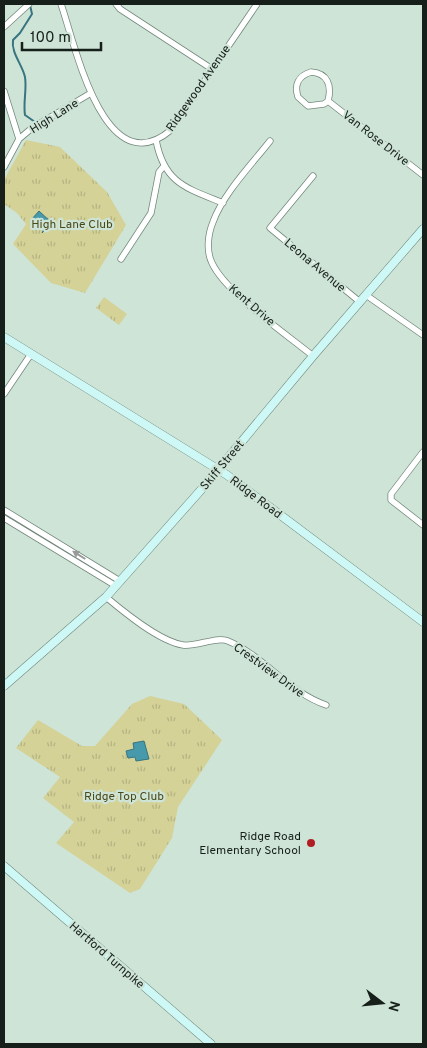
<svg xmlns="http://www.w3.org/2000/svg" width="427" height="1048" font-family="Overpass,sans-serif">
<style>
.park{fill:url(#park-tufts)}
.water{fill:#469aab;stroke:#387580}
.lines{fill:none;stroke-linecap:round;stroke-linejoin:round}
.stream{stroke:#387580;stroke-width:2}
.street-casing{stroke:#73887c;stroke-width:7}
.secondary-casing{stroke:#73887c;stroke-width:9}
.street{stroke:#fff;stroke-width:5.5}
.secondary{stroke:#cef8f5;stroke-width:8}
.oneway{fill:#979a98}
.poi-dot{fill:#b01e24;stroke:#cee4d7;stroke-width:2}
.labels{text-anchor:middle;stroke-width:4.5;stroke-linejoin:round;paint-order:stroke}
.street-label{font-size:12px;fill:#171f1a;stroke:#cee4d7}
.park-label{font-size:12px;fill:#4b4817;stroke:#cee4d7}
.poi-label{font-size:12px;fill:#171f1a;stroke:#cee4d7;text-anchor:end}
</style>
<defs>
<pattern id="park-tufts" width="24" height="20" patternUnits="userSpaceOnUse" patternTransform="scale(1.25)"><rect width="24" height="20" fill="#d4d297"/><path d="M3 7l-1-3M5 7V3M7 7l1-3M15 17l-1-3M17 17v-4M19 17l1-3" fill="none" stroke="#b5b482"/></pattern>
</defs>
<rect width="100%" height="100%" fill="#cee4d7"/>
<!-- park -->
<path class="park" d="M26,140L60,147L107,192L126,225L85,293L51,283L13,244L26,224L17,213L4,204V180Z
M104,297L127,314L119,325L96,308Z
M150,696L184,704L222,740L178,807L172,838L140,889L130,893L56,843L74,822L43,798L60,777L16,748L38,720L82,746H95L132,704Z"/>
<!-- water -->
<path class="water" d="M39,211L52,223L42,233L44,229L35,221L33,223L31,220Z
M144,741L149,759L136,761L135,757L128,758L126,751L134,749L133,743Z"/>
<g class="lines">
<!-- stream -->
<path class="stream" d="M30,5L32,14L20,33L13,40C11,53 22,64 25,77C27,90 23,102 25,115L35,122
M45,125L49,127"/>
<defs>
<path id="street" d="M61,4C75,44 104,186 171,130L257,4
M116,4L120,9L212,69
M4,27L29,4
M311,72C328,73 332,86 328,101L324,104L308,106L298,97C294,85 298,76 311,72Z
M4,91L19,139
M328,101L423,175
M156,140C164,183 186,188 223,203
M270,141C252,164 223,194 213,222C208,234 206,251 212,263C226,293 286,334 313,356
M4,167L19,139L32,128L91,93
M313,176L270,228L360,302
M121,259L151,213L159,172L164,166
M366,295L423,335
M4,394L31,354
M423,452L391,494V500L423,525
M4,510L120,581
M4,518L116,586
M106,597C125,613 159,641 183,645C195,647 218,636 228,641C264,656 288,692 326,705"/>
<path id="secondary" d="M4,337L227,475L423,622
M4,686L106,597L208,482L313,356L423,229
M4,866L211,1044"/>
</defs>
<!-- street casing -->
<use href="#street" class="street-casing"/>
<!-- secondary casing -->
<use href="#secondary" class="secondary-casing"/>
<!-- street -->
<use href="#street" class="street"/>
<!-- secondary -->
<use href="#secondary" class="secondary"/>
</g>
<!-- one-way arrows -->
<defs><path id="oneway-solid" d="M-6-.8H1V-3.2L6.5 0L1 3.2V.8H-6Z" transform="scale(1.25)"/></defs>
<use class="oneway" href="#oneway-solid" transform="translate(79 555) rotate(-148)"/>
<!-- markers -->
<circle class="poi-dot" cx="311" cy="843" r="5"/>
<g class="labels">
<!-- street labels -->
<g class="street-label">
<text transform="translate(198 88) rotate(-55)" y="4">Ridgewood Avenue</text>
<text transform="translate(54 116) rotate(-32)" y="4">High Lane</text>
<text transform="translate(376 138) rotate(38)" y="4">Van Rose Drive</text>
<text transform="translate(315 265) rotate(40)" y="4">Leona Avenue</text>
<text transform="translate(252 305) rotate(41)" y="4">Kent Drive</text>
<text transform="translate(222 465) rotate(-50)" y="4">Skiff Street</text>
<text transform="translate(256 497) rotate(37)" y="4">Ridge Road</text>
<text transform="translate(269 670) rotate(36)" y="4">Crestview Drive</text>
<text transform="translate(107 955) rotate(41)" y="4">Hartford Turnpike</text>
</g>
<!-- park labels -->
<g class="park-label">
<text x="72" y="228">High Lane Club</text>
<text x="124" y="800">Ridge Top Club</text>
</g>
<!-- poi labels -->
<g class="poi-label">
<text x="301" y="840">Ridge Road<tspan x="301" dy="14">Elementary School</tspan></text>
</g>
</g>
<!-- border -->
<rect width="427" height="1048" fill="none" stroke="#171f1a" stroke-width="10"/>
<!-- north arrow -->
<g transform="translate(382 1003) rotate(106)" stroke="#cee4d7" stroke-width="4" paint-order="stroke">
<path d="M0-4L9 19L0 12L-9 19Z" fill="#171f1a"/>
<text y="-8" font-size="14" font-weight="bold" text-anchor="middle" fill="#171f1a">N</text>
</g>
<!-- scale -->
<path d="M22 42v8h79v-8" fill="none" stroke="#171f1a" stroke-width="2.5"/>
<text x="30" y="42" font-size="15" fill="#171f1a" stroke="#cee4d7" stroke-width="4" paint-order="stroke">100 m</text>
</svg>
